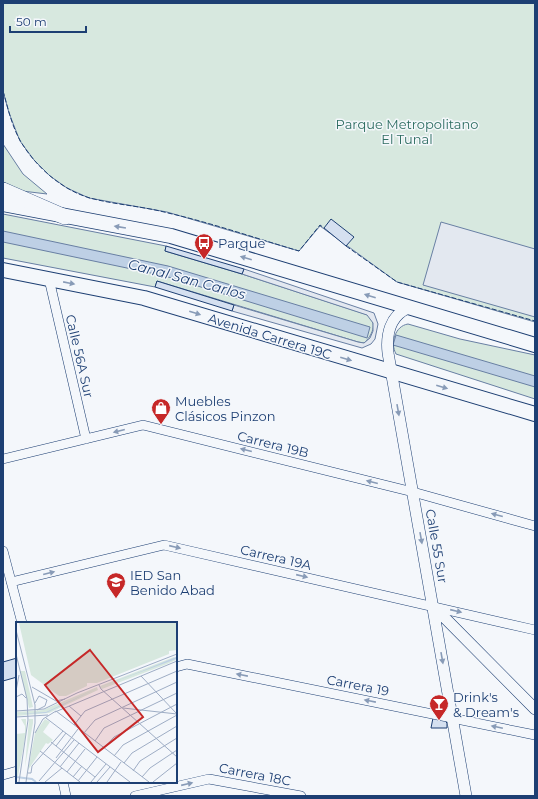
<svg xmlns="http://www.w3.org/2000/svg" width="538" height="799" font-family="Montserrat,sans-serif">
<style>
.green{fill:#d7e8df;stroke:#687fa3}
.parking{fill:#e3e8f0;stroke:#687fa3}
.water{fill:#bed0e5;stroke:#687fa3}
.building{fill:#d5e0f0;stroke:#1d3f73}
.lines{fill:none;stroke-linecap:round;stroke-linejoin:round}
.minor-casing{stroke:#1d3f73;stroke-width:10}
.tertiary-casing{stroke:#1d3f73;stroke-width:12}
.primary-casing{stroke:#1d3f73;stroke-width:16}
.trunk-casing{stroke:#1d3f73;stroke-width:16}
.minor{stroke:#f4f7fb;stroke-width:9}
.tertiary{stroke:#f4f7fb;stroke-width:11}
.primary{stroke:#f4f7fb;stroke-width:14}
.trunk{stroke:#f4f7fb;stroke-width:15}
.fence{stroke:#1d3f73;stroke-width:1;stroke-dasharray:5 2;stroke-linecap:butt}
.oneway{fill:#889bb7}
.labels{text-anchor:middle;stroke-width:3;stroke-linejoin:round;paint-order:stroke}
.park-label{font-size:13px;fill:#2c6c60;stroke:#f4f7fb}
.poi-label{font-size:13px;fill:#1d3f73;stroke:#f4f7fb;text-anchor:start}
.street-label{font-size:13px;fill:#1d3f73;stroke:#f4f7fb}
.water-label{font-size:14px;font-style:italic;fill:#1d3f73;stroke:#f4f7fb}
.inset-river{fill:none;stroke:#bed0e5;stroke-width:2}
.inset-road{fill:none;stroke:#9eadc5;stroke-width:1}
.view{fill:#c62828;fill-opacity:0.15;stroke:#c62828;stroke-width:2}
.inset-edge{fill:none;stroke:#1d3f73;stroke-width:2}
</style>
<rect width="100%" height="100%" fill="#f4f7fb"/>
<!-- green -->
<path class="green" d="M3,3H535V322L397,282L320,226L299,251L167,212L89,198L67,188L50,176L34,160L20,141L9,113L3,91Z
M3,144L23,174L47,194L22,191L3,182Z
M3,214L166,246L165,251L242,274L368,315C378,323 372,336 364,343L358,342L157,281L155,287L3,258Z
M408,324L460,339L535,355V399L396,354C390,343 395,326 408,324Z"/>
<!-- parking -->
<path class="parking" d="M441,222L535,249V317L423,285Z
M244,269L374,313L378,324L375,339L371,344L362,348L232,311L234,305L358,342L364,343L370,338L373,331V323L367,315L242,274Z"/>
<!-- water -->
<path class="water" d="M3,231L168,266L370,327L367,338L165,276L3,242Z
M396,335L535,376V387L393,345Z"/>
<!-- building -->
<path class="building" d="M331,219L354,237L346,246L324,228Z
M166,246L244,269L242,274L165,251Z
M157,281L234,305L232,311L155,287Z
M17,658V677L3,681V662Z
M433,718L443,719L447,723V728H431Z"/>
<g class="lines">
<defs>
<path id="minor" d="M49,279L86,439
M3,459L143,425L413,492L535,526
M3,551L22,623
M11,582L164,545L535,630
M176,667L187,664L535,735
M3,775L17,771
M63,782L66,796
M135,796L209,779L301,796"/>
<path id="tertiary" d="M408,308C390,316 386,335 388,353L466,796
M433,606L535,709"/>
<path id="primary" d="M3,204L171,236L535,345
M3,270L144,298L535,414"/>
<path id="trunk" d="M3,190L65,217"/>
</defs>
<!-- minor casing -->
<use href="#minor" class="minor-casing"/>
<!-- tertiary casing -->
<use href="#tertiary" class="tertiary-casing"/>
<!-- primary casing -->
<use href="#primary" class="primary-casing"/>
<!-- trunk casing -->
<use href="#trunk" class="trunk-casing"/>
<!-- minor -->
<use href="#minor" class="minor"/>
<!-- tertiary -->
<use href="#tertiary" class="tertiary"/>
<!-- primary -->
<use href="#primary" class="primary"/>
<!-- trunk -->
<use href="#trunk" class="trunk"/>
<!-- fence -->
<path class="fence" d="M3,91C8,108 12,127 21,142C36,167 62,190 90,198C116,205 142,206 168,213C212,223 255,238 299,251L320,225L324,228
M346,246L397,282L535,321"/>
</g>
<!-- one-way arrows -->
<defs><path id="oneway-solid" d="M-6-.8H1V-3.2L6.5 0L1 3.2V.8H-6Z"/></defs>
<g class="oneway">
<use href="#oneway-solid" transform="translate(120 227) rotate(-171)"/>
<use href="#oneway-solid" transform="translate(246 258) rotate(-164)"/>
<use href="#oneway-solid" transform="translate(69 283) rotate(11)"/>
<use href="#oneway-solid" transform="translate(370 296) rotate(-162)"/>
<use href="#oneway-solid" transform="translate(195 313) rotate(17)"/>
<use href="#oneway-solid" transform="translate(346 359) rotate(16)"/>
<use href="#oneway-solid" transform="translate(442 387) rotate(16)"/>
<use href="#oneway-solid" transform="translate(398 410) rotate(80)"/>
<use href="#oneway-solid" transform="translate(119 431) rotate(166)"/>
<use href="#oneway-solid" transform="translate(246 450) rotate(-166)"/>
<use href="#oneway-solid" transform="translate(372 482) rotate(-166)"/>
<use href="#oneway-solid" transform="translate(497 515) rotate(-165)"/>
<use href="#oneway-solid" transform="translate(421 538) rotate(80)"/>
<use href="#oneway-solid" transform="translate(175 547) rotate(13)"/>
<use href="#oneway-solid" transform="translate(49 573) rotate(-14)"/>
<use href="#oneway-solid" transform="translate(302 576) rotate(13)"/>
<use href="#oneway-solid" transform="translate(456 611) rotate(13)"/>
<use href="#oneway-solid" transform="translate(442 658) rotate(80)"/>
<use href="#oneway-solid" transform="translate(242 675) rotate(-169)"/>
<use href="#oneway-solid" transform="translate(370 701) rotate(-169)"/>
<use href="#oneway-solid" transform="translate(497 727) rotate(-168)"/>
<use href="#oneway-solid" transform="translate(187 784) rotate(-13)"/>
</g>
<!-- icons -->
<defs>
<symbol id="bus-pin" viewBox="-11 -11 22 30"><path d="M0 17L-7.5 6A9.5 9.5 0 1 1 7.5 6Z" fill="#c62828" stroke="#f4f7fb"/><path d="M-5-6H5V4H4V6H2V4H-2V6H-4V4H-5ZM-3.5-4V0h7V-4ZM-3.5 1.2v1.5H-2V1.2ZM2 1.2v1.5H3.5V1.2Z" fill="#fff"/></symbol>
<symbol id="shop-pin" viewBox="-11 -11 22 30"><path d="M0 17L-7.5 6A9.5 9.5 0 1 1 7.5 6Z" fill="#c62828" stroke="#f4f7fb"/><path d="M-5-2.5h2.3a2.7 3.5 0 0 1 5.4 0H5L5.5 6h-11ZM-1.5-2.5h3a1.5 2.3 0 0 0-3 0Z" fill="#fff"/></symbol>
<symbol id="school-pin" viewBox="-11 -11 22 30"><path d="M0 17L-7.5 6A9.5 9.5 0 1 1 7.5 6Z" fill="#c62828" stroke="#f4f7fb"/><path d="M0-5L7-2L0 1L-7-2ZM-4 1L0 2.5L4 1V4Q0 6-4 4Z" fill="#fff"/></symbol>
<symbol id="bar-pin" viewBox="-11 -11 22 30"><path d="M0 17L-7.5 6A9.5 9.5 0 1 1 7.5 6Z" fill="#c62828" stroke="#f4f7fb"/><path d="M-6-5H6L.8 .8V4.5H3.5V6h-7V4.5H-.8V.8Z" fill="#fff"/></symbol>
</defs>
<g fill-rule="evenodd">
<use href="#bus-pin" x="193" y="232" width="22" height="30"/>
<use href="#shop-pin" x="150" y="397" width="22" height="30"/>
<use href="#school-pin" x="105" y="571" width="22" height="30"/>
<use href="#bar-pin" x="428" y="693" width="22" height="30"/>
</g>
<g class="labels">
<!-- park labels -->
<g class="park-label">
<text x="407" y="129">Parque Metropolitano<tspan x="407" dy="15">El Tunal</tspan></text>
</g>
<!-- poi labels -->
<g class="poi-label">
<text x="218" y="248">Parque</text>
<text x="175" y="406">Muebles<tspan x="175" dy="15">Clásicos Pinzon</tspan></text>
<text x="130" y="580">IED San<tspan x="130" dy="15">Benido Abad</tspan></text>
<text x="453" y="702">Drink's<tspan x="453" dy="15">&amp; Dream's</tspan></text>
</g>
<!-- street labels -->
<g class="street-label">
<text transform="translate(270 336) rotate(17)" y="5">Avenida Carrera 19C</text>
<text transform="translate(80 356) rotate(77)" y="5">Calle 56A Sur</text>
<text transform="translate(273 444) rotate(14)" y="5">Carrera 19B</text>
<text transform="translate(437 546) rotate(80)" y="5">Calle 55 Sur</text>
<text transform="translate(276 557) rotate(13)" y="5">Carrera 19A</text>
<text transform="translate(358 685) rotate(11)" y="5">Carrera 19</text>
<text transform="translate(255 774) rotate(11)" y="5">Carrera 18C</text>
</g>
<!-- water labels -->
<g class="water-label">
<text transform="translate(187 279) rotate(15)" y="5">Canal San Carlos</text>
</g>
</g>
<!-- overview -->
<g transform="translate(16 622)">
<rect width="161" height="161" fill="#f4f7fb"/>
<path d="M3,1H161V28L153,29V32L81,61H71V64L50,74H43L15,53ZM158,35L160,38L151,42L86,67L84,64ZM4,49H9L17,85L13,86ZM81,65L82,68L33,91L0,94V90L27,88ZM5,97H10V111L2,154H0V112L9,111V104ZM13,97H17V101L9,145ZM29,97L34,100L27,110L37,118L32,122L30,121L12,148L19,111Z" fill="#d7e8df"/>
<path d="M160,35V37L84,65L126,49ZM82,66L30,91L0,92L30,90Z" fill="#bed0e5"/>
<path class="inset-river" d="M0,155L16,157L20,160"/>
<path class="inset-road" d="M0,8L19,83V101L10,160M0,32L11,77L12,98L3,160M125,54L161,92M83,63L85,67L161,135M16,65L40,79L49,77M0,69L3,53M0,75L6,72L10,76M19,81L23,74L31,78L29,84L21,88M53,84L65,94M107,86L161,92M0,89L28,87L61,71L161,32M40,89L133,160M39,90L161,39M0,95L32,93M30,96L114,160M58,103L69,89L161,49M19,111L27,97L40,89M68,111L79,98L161,60M79,119L88,106L161,71M35,120L79,155M40,124L50,111M88,126L98,115L161,82M24,129L64,160M98,134L107,123L161,93M40,136L62,107M108,141L116,131L161,104M44,145L63,121M117,149L124,139L161,116M51,150L69,127M12,151H15L16,144L47,109M57,155L66,144M126,155L134,146L161,128M23,159L58,118M62,159L81,135M29,160L46,146M75,160L90,142M81,160L94,145M91,160L105,140M137,160L161,141"/>
<path class="view" d="M74,28L127,95L82,130L29,63Z"/>
<rect width="161" height="161" class="inset-edge"/>
</g>
<!-- border -->
<rect width="538" height="799" fill="none" stroke="#1d3f73" stroke-width="8"/>
<!-- scale -->
<path d="M10 26v6h76v-6" fill="none" stroke="#1d3f73" stroke-width="2"/>
<text x="16" y="26" font-size="12" fill="#1d3f73" stroke="#f4f7fb" stroke-width="3" paint-order="stroke">50 m</text>
</svg>
